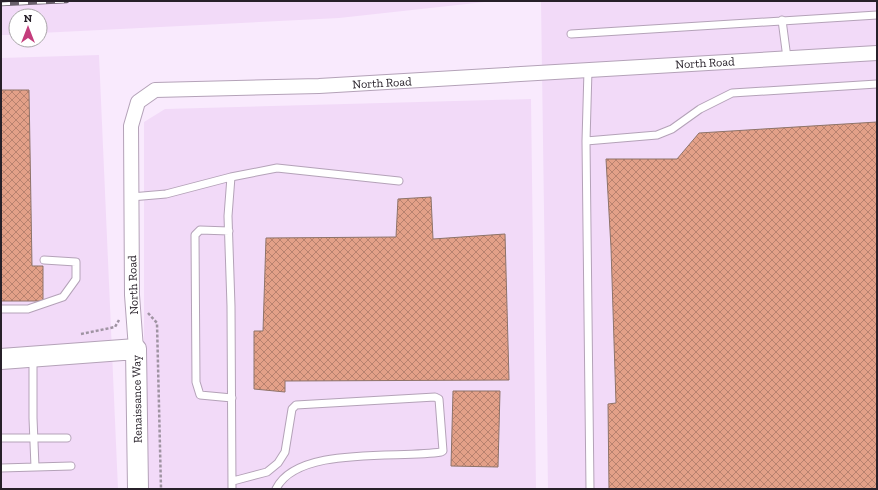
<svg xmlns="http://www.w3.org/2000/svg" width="878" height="490" font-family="'Zilla Slab',serif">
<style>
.built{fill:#f2daf8}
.building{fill:url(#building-cross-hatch);stroke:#8e7369}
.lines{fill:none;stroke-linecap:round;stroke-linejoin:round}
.lane-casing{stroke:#b4a2b8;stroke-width:9}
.street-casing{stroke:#b4a2b8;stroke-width:16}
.secondary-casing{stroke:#b4a2b8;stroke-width:22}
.path{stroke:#9f93a2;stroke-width:2.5;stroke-dasharray:3 2;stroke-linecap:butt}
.lane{stroke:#fff;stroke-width:7}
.street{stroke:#fff;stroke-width:14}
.secondary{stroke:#fff;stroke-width:20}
.rail-casing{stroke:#6a606c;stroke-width:4.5}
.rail{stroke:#fff;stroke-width:3;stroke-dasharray:9;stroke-linecap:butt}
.labels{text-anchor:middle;stroke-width:3;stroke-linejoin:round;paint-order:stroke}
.street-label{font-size:12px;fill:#272029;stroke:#fff}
</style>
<defs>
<pattern id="building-cross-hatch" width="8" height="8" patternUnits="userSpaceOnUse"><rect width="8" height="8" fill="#e3a088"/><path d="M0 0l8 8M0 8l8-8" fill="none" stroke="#b8826f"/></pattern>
</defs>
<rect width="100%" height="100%" fill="#f9eafd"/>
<!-- built -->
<path class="built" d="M1,1H494L339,18L40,33V16H16V35H1Z
M541,1H877V489H548Z
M99,55L118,489H1V58Z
M531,99L536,489H146L144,347V122L165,109Z"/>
<!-- building -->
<path class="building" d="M1,90H29L32,266H43V301H1Z
M877,122V489H609L608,404L616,403L611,248L606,159H677L699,133Z
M431,197L433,239L505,234L509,380L285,381V392L254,389V331H263L266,238L396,237L398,199Z
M453,391H500L498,467L451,466Z"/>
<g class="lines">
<defs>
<path id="lane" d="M782,20L787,58
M571,34L877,15
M588,70L586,141L590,489
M586,141L657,135L672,129L700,109L732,93L877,84
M231,177L228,216L231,306L232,489
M131,197L166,194L231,177L277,168L399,181
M229,231L200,230L195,235L196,382L200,395L232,398
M1,309H28L63,297L76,279V262L44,260
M33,359V418L35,467
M1,438H67
M1,468L71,466
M233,481L267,472L278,463L285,452L292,409L296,405L435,397L439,399L443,451L441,452C400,459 297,445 276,489"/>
<path id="street" d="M136,349L132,295L131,126L138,102L155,90L319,86L877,53"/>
<path id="secondary" d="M1,359L136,349L138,489"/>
</defs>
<!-- lane casing -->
<use href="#lane" class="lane-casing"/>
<!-- street casing -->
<use href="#street" class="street-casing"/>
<!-- secondary casing -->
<use href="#secondary" class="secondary-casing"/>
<!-- path -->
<path class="path" d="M148,313L157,323L161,489
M81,334L115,327L119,320"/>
<!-- lane -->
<use href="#lane" class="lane"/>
<!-- street -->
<use href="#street" class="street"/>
<!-- secondary -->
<use href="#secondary" class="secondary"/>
<defs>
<path id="rail" d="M1,4L67,1"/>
</defs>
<!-- rail casing -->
<use href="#rail" class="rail-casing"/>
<!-- rail -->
<use href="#rail" class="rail"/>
</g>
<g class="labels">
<!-- street labels -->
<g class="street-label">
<text transform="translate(705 63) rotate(-3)" y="4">North Road</text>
<text transform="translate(382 83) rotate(-3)" y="4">North Road</text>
<text transform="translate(133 285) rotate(-92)" y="4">North Road</text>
<text transform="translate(137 399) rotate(-91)" y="4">Renaissance Way</text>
</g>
</g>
<!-- border -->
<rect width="878" height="490" fill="none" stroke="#272029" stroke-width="4"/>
<!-- north arrow -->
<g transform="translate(28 28)"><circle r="19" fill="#ffffff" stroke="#a9a6a9"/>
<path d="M0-3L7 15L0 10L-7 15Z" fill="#c43d7c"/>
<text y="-6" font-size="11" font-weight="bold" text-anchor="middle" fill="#272029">N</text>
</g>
</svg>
